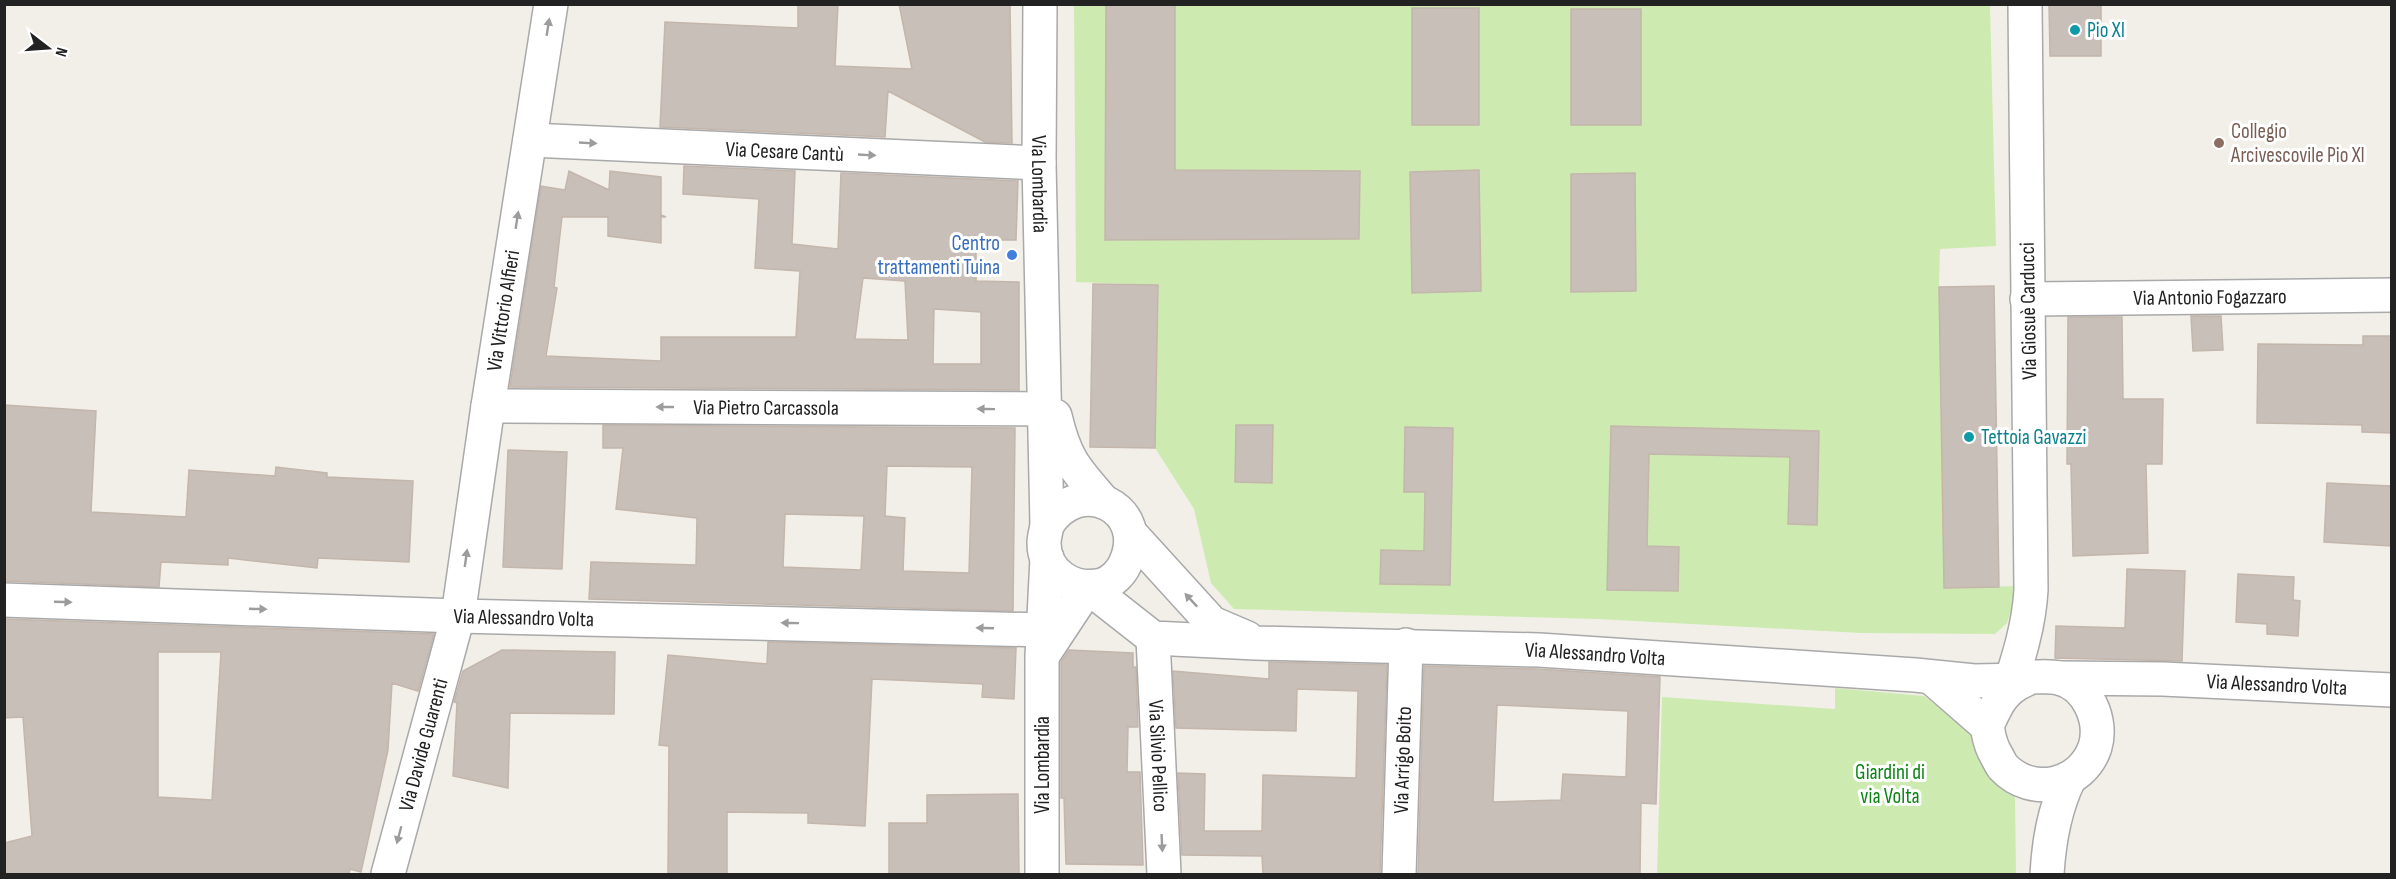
<svg xmlns="http://www.w3.org/2000/svg" width="2396" height="879" font-family="'Sofia Sans Condensed',sans-serif">
<style>
.grass{fill:#cdebb0}
.building{fill:#c7bfb8;stroke:#c4b6ab;stroke-width:1.5;fill-rule:evenodd}
.lines{fill:none;stroke-linecap:round;stroke-linejoin:round}
.minor-casing{stroke:#a9a9a9;stroke-width:36}
.minor{stroke:#fff;stroke-width:33}
.oneway{fill:#9c9c9c}
.culture-dot{fill:#0f9aa8;stroke:#fff;stroke-width:2}
.education-dot{fill:#8d6e63;stroke:#fff;stroke-width:2}
.shop-dot{fill:#3f7fe0;stroke:#fff;stroke-width:2}
.labels{text-anchor:middle;stroke-width:6;stroke-linejoin:round;paint-order:stroke}
.culture-label{font-size:21px;fill:#0d838f;stroke:#fff;text-anchor:start}
.education-label{font-size:21px;fill:#785e54;stroke:#fff;text-anchor:start}
.street-label{font-size:21px;fill:#222;stroke:#fff}
.shop-label{font-size:21px;fill:#366cbe;stroke:#fff;text-anchor:end}
.park-label{font-size:21px;fill:#0c8416;stroke:#fff}
</style>
<rect width="100%" height="100%" fill="#f2efe9"/>
<!-- grass -->
<path class="grass" d="M1074,5H1990L1996,246L1940,249L1939,287L1944,588L2019,586L2007,623L1995,634L1861,633L1597,619L1234,609L1211,583L1194,509L1155,448L1158,285L1076,282Z
M1835,688L1924,696L1978,737L1990,770L2015,796L2016,874H1657L1662,697L1835,709Z"/>
<!-- building -->
<path class="building" d="M798,4H838L835,66L912,69L899,4H1010L1012,143L985,142L888,91L885,137L660,127L665,22L798,28Z
M1106,4H1175V170L1360,171L1359,239L1105,240Z
M2049,4H2101V56H2050Z
M1412,8H1479V125H1412Z
M1571,9H1641V125H1571Z
M684,166L795,171L792,244L838,249L841,173L1018,181L1016,240H976V281L1019,282V390L510,387L541,186L565,190L569,171L609,190L610,171L661,177V215L666,217H661V243L608,236V217H562L554,287L557,288L546,356L661,361V337H796L800,271L755,268L759,199L683,194ZM863,278L905,281L908,340L855,339ZM934,309L981,312V364H933Z
M1479,170L1481,291L1412,293L1410,172Z
M1635,173L1636,291L1571,292V174Z
M1093,284L1158,285L1155,448L1090,447Z
M1994,286L1999,587L1944,588L1939,287Z
M2191,316H2221L2223,350L2193,351Z
M2068,317H2122L2123,399H2163L2162,464H2146L2148,553L2073,556L2071,464H2067Z
M2363,336H2391V433L2362,432V425L2257,423L2258,344L2363,345Z
M4,405L96,411L91,512L186,517L189,470L275,476L276,467L327,473V477L413,481L409,562L318,558L317,568L228,558V565L161,562L159,587L4,581Z
M603,425L1015,428L1013,611L589,599L591,562L696,565L697,518L616,509L623,448H603ZM887,466L972,467L969,573L903,571L905,518L885,516ZM785,514L864,516L861,570L783,567Z
M1236,425H1273L1272,483L1235,482Z
M1611,426L1819,431L1817,525L1788,524L1790,457L1649,454L1647,546L1679,547L1678,591L1607,590Z
M1405,427L1453,428L1450,585L1380,584L1381,550L1424,551L1425,492H1404Z
M508,450L567,452L562,569L503,567Z
M2327,483L2391,486V546L2324,542Z
M2127,569L2185,571L2182,661L2055,658L2056,626L2125,628Z
M2238,574L2294,577L2293,600L2300,601L2298,636L2267,634V624L2236,622Z
M4,619L434,634L418,691L392,683L388,750L361,872L350,869L349,874H4V843L32,836L23,717L4,718ZM158,652H221L212,800L158,797Z
M768,642L1016,648L1014,699L982,697L983,684L872,679L865,826L808,823V813L727,812V874H668L669,746L659,745L668,655L767,664Z
M502,650L615,652L614,714L510,713L508,788L453,776L457,703L454,702L463,671Z
M1069,650L1133,653V667H1136L1138,727H1128L1127,772H1140L1143,865L1066,864L1064,798H1061V662Z
M1269,662L1387,665L1380,874H1263L1262,856L1182,855L1178,773L1205,774L1204,831H1262L1263,775L1356,778L1358,691L1297,689L1296,731L1176,728L1173,671L1269,679Z
M1424,666L1538,669L1660,677L1656,804L1641,803L1640,874H1418ZM1497,705L1628,711L1626,777L1563,774L1561,800L1493,802Z
M1018,794L1019,874H889V823H927V795Z"/>
<g class="lines">
<defs>
<g id="minor">
<path id="s1" d="M1040,4L1039,163L1047,525C1046,531 1044,538 1044,543C1044,574 1074,592 1102,585C1112,582 1121,573 1125,564C1151,509 1080,472 1047,525"/>
<path id="s2" d="M530,140L1039,163"/>
<path id="s3" d="M2027,299L2392,295"/>
<path id="s4" d="M488,406L1044,409"/>
<path d="M1055,416C1065,459 1075,469 1103,501"/>
<path d="M1131,534L1212,623L1247,638"/>
<path id="s5" d="M1088,587L1153,638L1256,643L1539,650L1915,675L1974,681L2023,680"/>
<path id="s6" d="M4,600L458,616L1043,630"/>
<path id="s7" d="M1153,638L1164,874"/>
<path d="M1043,655L1088,587"/>
<path d="M2032,677C2041,677 2051,676 2059,678C2088,685 2103,721 2095,747C2082,786 2032,798 2003,767C2000,763 1997,756 1994,751C1991,745 1987,732 1988,725C1989,720 1993,713 1995,709C2003,692 2015,683 2032,677Z"/>
<path d="M1932,678L1987,726"/>
<path id="s8" d="M2059,678L2163,679L2392,690"/>
<path d="M2008,690C2019,657 2029,625 2031,590L2025,4"/>
<path id="s9" d="M388,874L458,616L488,406L551,4"/>
<path d="M1042,874V656L1047,558"/>
<path id="s10" d="M1399,874L1406,645"/>
<path d="M2047,874C2049,841 2054,810 2069,779"/>
</g>
</defs>
<!-- minor casing -->
<use href="#minor" class="minor-casing"/>
<!-- minor -->
<use href="#minor" class="minor"/>
</g>
<!-- one-way arrows -->
<defs><path id="oneway-solid" d="M-6-.8H1V-3.2L6.5 0L1 3.2V.8H-6Z" transform="scale(1.5)"/></defs>
<g class="oneway">
<use href="#oneway-solid" transform="translate(548 27) rotate(-81)"/>
<use href="#oneway-solid" transform="translate(588 143) rotate(3)"/>
<use href="#oneway-solid" transform="translate(867 155) rotate(3)"/>
<use href="#oneway-solid" transform="translate(517 220) rotate(-81)"/>
<use href="#oneway-solid" transform="translate(665 407) rotate(-180)"/>
<use href="#oneway-solid" transform="translate(986 409) rotate(-179)"/>
<use href="#oneway-solid" transform="translate(466 558) rotate(-82)"/>
<use href="#oneway-solid" transform="translate(1191 600) rotate(-133)"/>
<use href="#oneway-solid" transform="translate(63 602) rotate(2)"/>
<use href="#oneway-solid" transform="translate(258 609) rotate(2)"/>
<use href="#oneway-solid" transform="translate(790 623) rotate(-179)"/>
<use href="#oneway-solid" transform="translate(985 628) rotate(-178)"/>
<use href="#oneway-solid" transform="translate(399 835) rotate(105)"/>
<use href="#oneway-solid" transform="translate(1162 843) rotate(87)"/>
</g>
<!-- markers -->
<g class="culture-dot">
<circle cx="2075" cy="30" r="6"/>
<circle cx="1969" cy="437" r="6"/>
</g>
<circle class="education-dot" cx="2219" cy="143" r="6"/>
<circle class="shop-dot" cx="1012" cy="255" r="6"/>
<g class="labels">
<!-- culture labels -->
<g class="culture-label">
<text x="2087" y="37">Pio XI</text>
<text x="1981" y="444">Tettoia Gavazzi</text>
</g>
<!-- education labels -->
<g class="education-label">
<text x="2231" y="138">Collegio<tspan x="2231" dy="24">Arcivescovile Pio XI</tspan></text>
</g>
<!-- street labels -->
<g class="street-label">
<text dy="7" stroke="none"><textPath href="#s2" startOffset="255">Via Cesare Cantù</textPath></text>
<text dy="7" stroke="none"><textPath href="#s1" startOffset="180">Via Lombardia</textPath></text>
<text dy="7" stroke="none"><textPath href="#s3" startOffset="183">Via Antonio Fogazzaro</textPath></text>
<text dy="7" stroke="none"><textPath href="#s9" startOffset="576">Via Vittorio Alfieri</textPath></text>
<text transform="translate(2028 311) rotate(-91)" y="7">Via Giosuè Carducci</text>
<text dy="7" stroke="none"><textPath href="#s4" startOffset="278">Via Pietro Carcassola</textPath></text>
<text dy="7" stroke="none"><textPath href="#s6" startOffset="520">Via Alessandro Volta</textPath></text>
<text dy="7" stroke="none"><textPath href="#s5" startOffset="525">Via Alessandro Volta</textPath></text>
<text dy="7" stroke="none"><textPath href="#s8" startOffset="218">Via Alessandro Volta</textPath></text>
<text dy="7" stroke="none"><textPath href="#s9" startOffset="134">Via Davide Guarenti</textPath></text>
<text dy="7" stroke="none"><textPath href="#s7" startOffset="118">Via Silvio Pellico</textPath></text>
<text dy="7" stroke="none"><textPath href="#s10" startOffset="114">Via Arrigo Boito</textPath></text>
<text transform="translate(1042 765) rotate(-90)" y="7">Via Lombardia</text>
</g>
<!-- shop labels -->
<g class="shop-label">
<text x="1000" y="250">Centro<tspan x="1000" dy="24">trattamenti Tuina</tspan></text>
</g>
<!-- park labels -->
<g class="park-label">
<text x="1890" y="779">Giardini di<tspan x="1890" dy="24">via Volta</tspan></text>
</g>
</g>
<!-- border -->
<rect width="2396" height="879" fill="none" stroke="#222222" stroke-width="12"/>
<!-- north arrow -->
<g transform="translate(48 48) rotate(107)" stroke="#ffffff" stroke-width="4.5" paint-order="stroke">
<path d="M0-4.5L10 22L0 15L-10 22Z" fill="#222222"/>
<text y="-9" font-size="16" font-weight="bold" text-anchor="middle" fill="#222222">N</text>
</g>
</svg>
